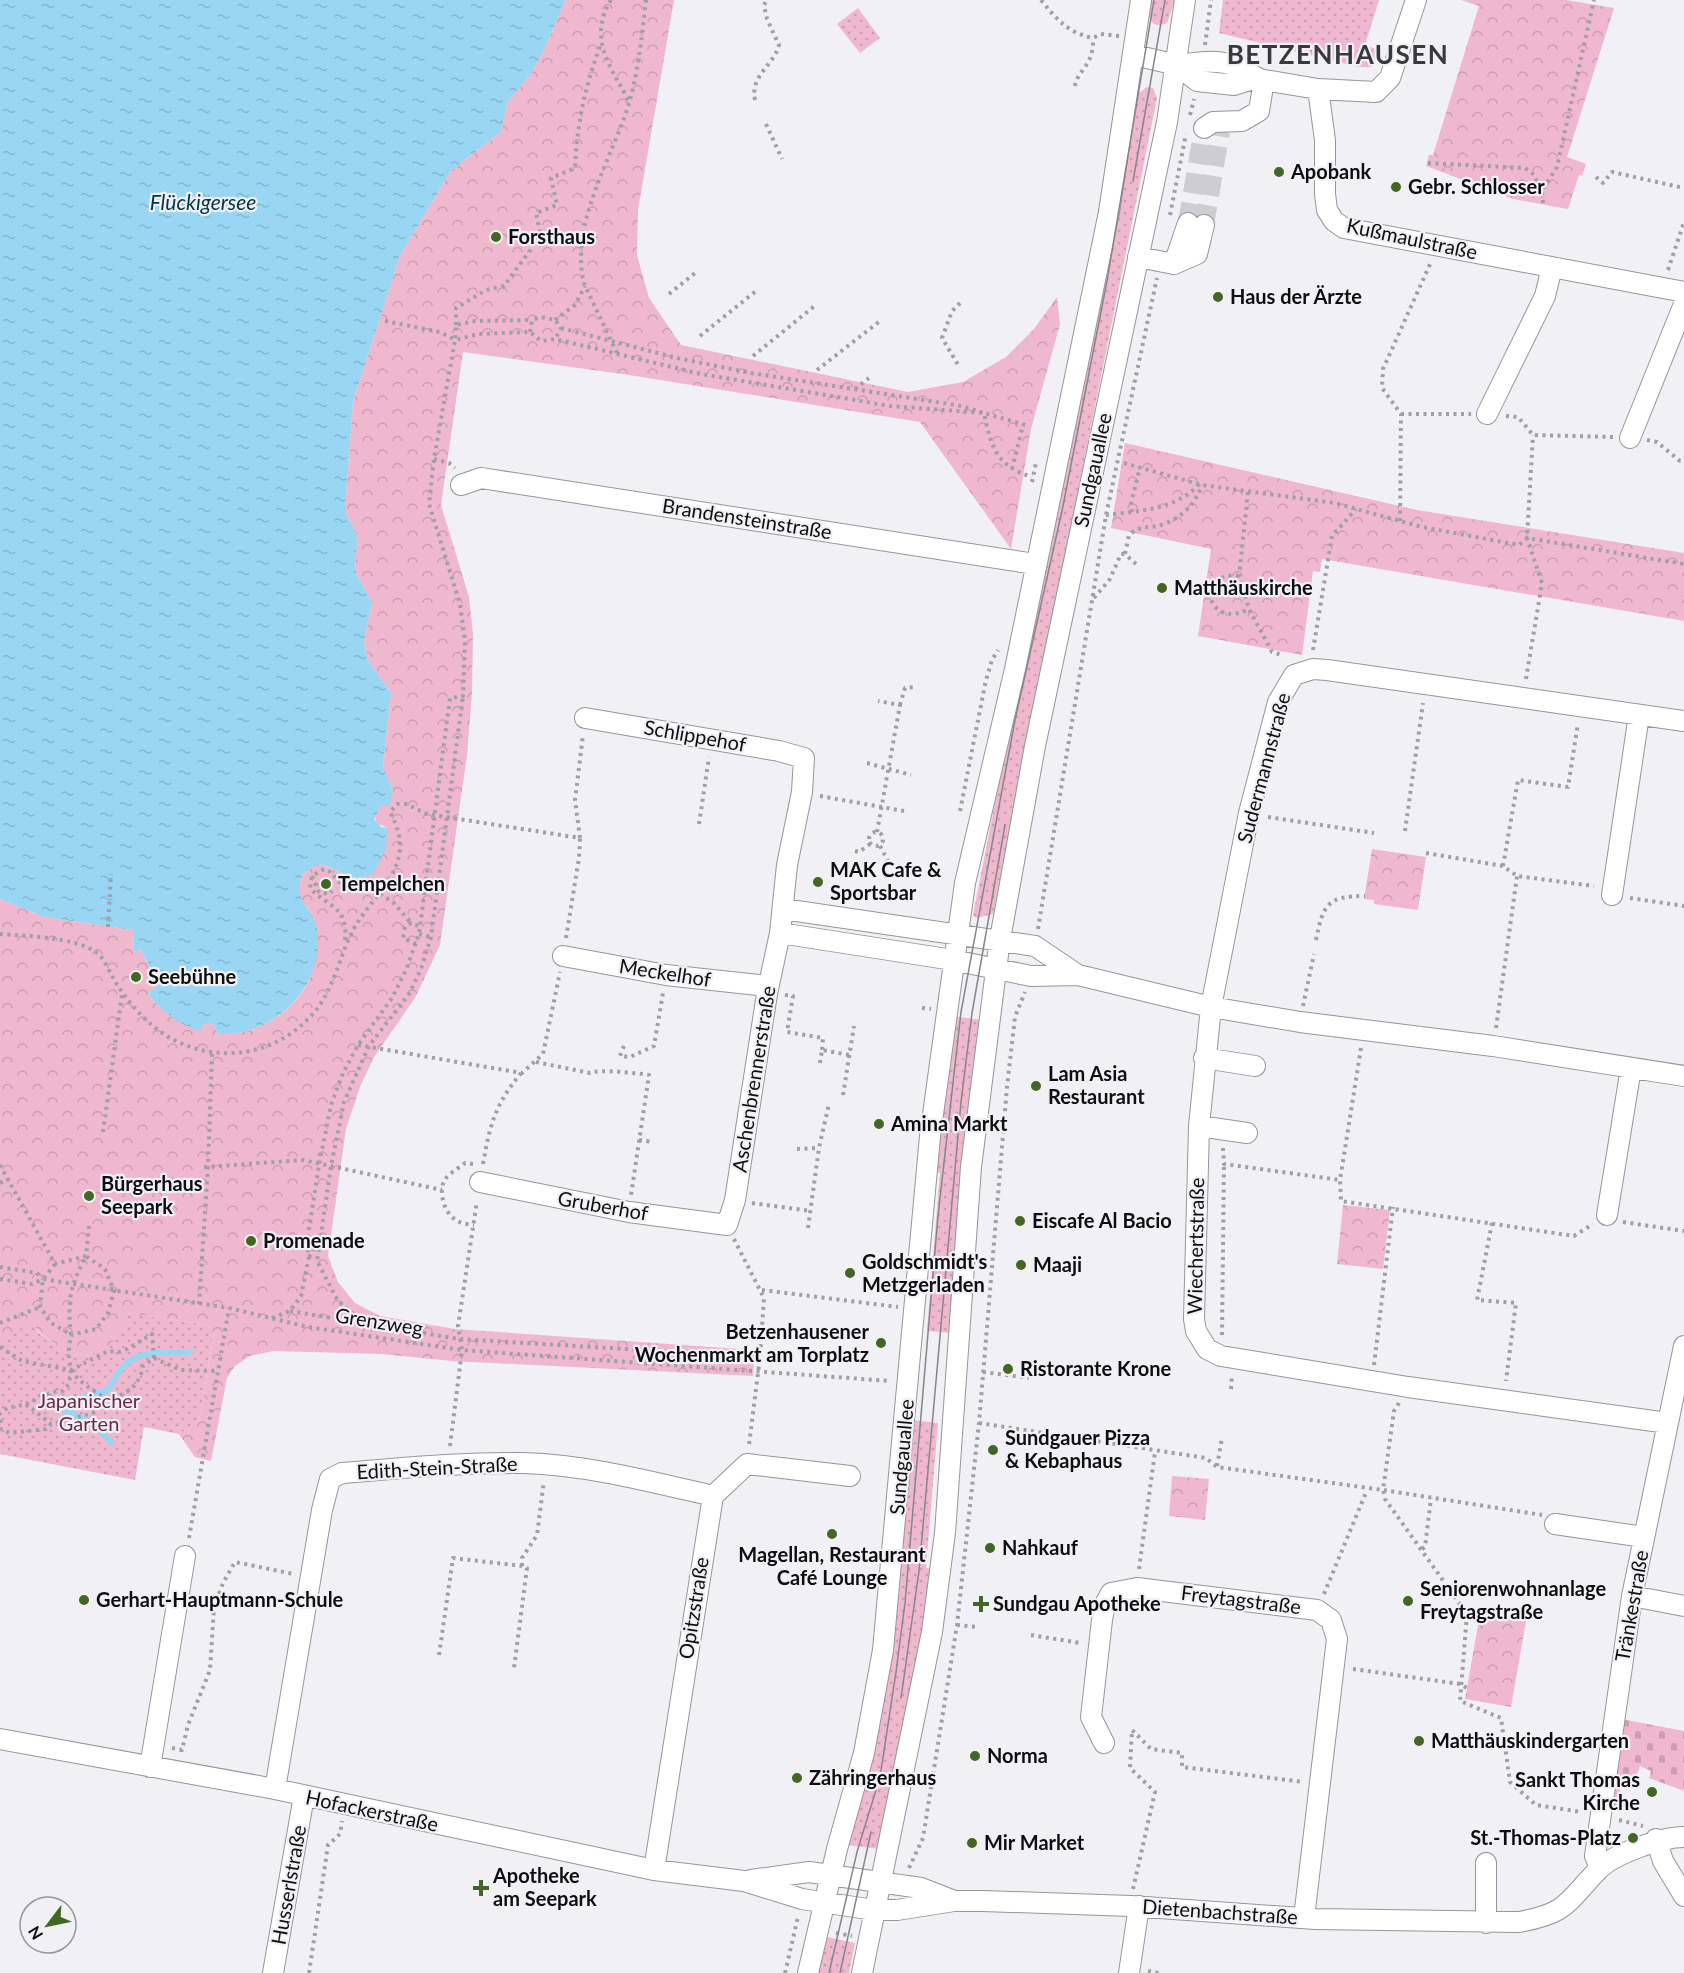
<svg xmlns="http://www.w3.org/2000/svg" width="1684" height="1973" font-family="Lato,sans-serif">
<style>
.grass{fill:url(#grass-dots)}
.forest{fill:url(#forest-crowns)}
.cemetery{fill:url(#cemetery-stones)}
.water{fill:url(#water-ripples)}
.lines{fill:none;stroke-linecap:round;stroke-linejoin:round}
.stream{stroke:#98d6f3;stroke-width:6}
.minor-tunnel{stroke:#ceced2;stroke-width:20;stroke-dasharray:20 10;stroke-linecap:butt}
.minor-casing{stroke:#95959a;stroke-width:22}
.path{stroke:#a0a0a4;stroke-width:4;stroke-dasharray:3 4.5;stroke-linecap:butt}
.minor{stroke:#fff;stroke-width:20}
.tram{stroke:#868689;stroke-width:1.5}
.poi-dot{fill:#406723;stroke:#f0f0f5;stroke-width:2}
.labels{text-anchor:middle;stroke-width:4.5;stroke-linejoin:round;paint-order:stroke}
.poi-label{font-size:20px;font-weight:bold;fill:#0e0e0f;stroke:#f0f0f5;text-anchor:start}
.street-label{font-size:20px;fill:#0e0e0f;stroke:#f0f0f5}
.park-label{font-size:20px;fill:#6c2746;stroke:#f0f0f5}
.water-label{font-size:21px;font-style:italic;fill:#00364a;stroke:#f0f0f5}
.district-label{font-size:26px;font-weight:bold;letter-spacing:1.5px;fill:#39383c;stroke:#f0f0f5}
</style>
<defs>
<pattern id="grass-dots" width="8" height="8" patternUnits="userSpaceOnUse" patternTransform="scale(1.5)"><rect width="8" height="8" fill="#efb8cd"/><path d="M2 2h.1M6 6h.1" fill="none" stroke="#cc9daf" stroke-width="1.8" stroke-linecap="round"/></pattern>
<pattern id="forest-crowns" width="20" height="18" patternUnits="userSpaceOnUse" patternTransform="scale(1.5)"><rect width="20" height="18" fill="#efb8cd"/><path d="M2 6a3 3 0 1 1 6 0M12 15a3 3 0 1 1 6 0" fill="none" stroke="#cc9daf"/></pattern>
<pattern id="cemetery-stones" width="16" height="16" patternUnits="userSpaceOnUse" patternTransform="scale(1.5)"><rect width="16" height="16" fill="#efb8cd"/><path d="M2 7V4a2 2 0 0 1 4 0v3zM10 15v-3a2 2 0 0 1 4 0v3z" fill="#cc9daf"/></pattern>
<pattern id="water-ripples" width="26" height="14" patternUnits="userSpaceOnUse" patternTransform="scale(1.5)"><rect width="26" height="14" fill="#98d6f3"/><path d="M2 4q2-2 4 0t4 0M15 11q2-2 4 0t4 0" fill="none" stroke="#82b6cf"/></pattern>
</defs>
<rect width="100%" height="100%" fill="#f0f0f5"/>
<!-- grass -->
<path class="grass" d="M1148,0H1175L1167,23C1149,31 1147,13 1148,0Z
M1223,0H1379L1365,45L1381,51L1378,61L1371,67H1359L1219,33Z
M858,8L880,38L860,53L837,24Z
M1147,87L1153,88L1157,98L993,914L976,918L973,915L1134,97Z
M952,1016L982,1020L951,1333L927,1331L940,1173L932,1171Z
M128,1313L208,1325L214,1333L199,1421L179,1434L144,1427L135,1480L0,1454V1326L29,1314L38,1332L58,1346L60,1354C97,1360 115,1348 128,1313Z
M912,1420L938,1423L926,1568L935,1570L879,1849L848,1845Z
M822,1936L855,1943L849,1973H818Z"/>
<!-- forest -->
<path class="forest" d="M566,0H674L638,210L637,255L649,298L681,345L908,392L963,382L1006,357L1034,329L1057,297L1060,324L1031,429L1011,549L920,422L629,375L463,352L441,505L469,597L473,633L472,693L467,755L440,945L415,998L374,1057L360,1087L346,1129L328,1256L338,1282L355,1303L380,1316L455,1329L755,1350L753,1376L452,1361L382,1354L273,1351L250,1356L235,1366L227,1378L211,1461L195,1457L179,1434L199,1421L214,1334L208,1325L128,1313C115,1350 98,1359 60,1355L58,1346L39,1332L32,1323L0,1339V899L44,917L133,930L134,952L141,950L159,986L148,994C163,1012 177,1024 200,1030L203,1025L209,1023L215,1026L217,1034C263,1037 313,1002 316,953C317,943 315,921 310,912C306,905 300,900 298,891L303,875C322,856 326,868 345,875C355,879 363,877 373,875L388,828L376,823L375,813L393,790L383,768L391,693L368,660L364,642L372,602L357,575L355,565L358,537L345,511L353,402L400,256L451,171L501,132L508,102L531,74L544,50Z
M1461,0H1566L1614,8L1567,157L1586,164L1582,176L1579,175L1568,209L1513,199L1426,166L1429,155H1433L1479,6Z
M1125,443L1417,510L1684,553V621L1322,559L1320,572L1313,571L1302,655L1198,636L1211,549L1111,528Z
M1372,849L1426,857L1418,910L1374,904V900L1364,899Z
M1343,1205L1390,1210L1383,1269L1337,1264Z
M1172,1476L1209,1479L1205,1520L1169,1516Z
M1480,1614L1526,1621L1511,1707L1465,1699Z"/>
<!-- cemetery -->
<path class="cemetery" d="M1621,1719L1684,1731V1791L1649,1778L1651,1771L1640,1766L1637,1776H1628L1620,1785V1794L1627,1799L1623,1810L1612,1806Z"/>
<!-- water -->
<path class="water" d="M0,0H566L544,50L531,74L508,102L501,132L451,171L400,256L353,402L345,511L358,537L355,565L357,575L372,602L364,642L368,660L391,693L383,767L393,790L390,806H381L374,819L381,827L388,828L386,849L373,875C363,877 355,879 345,875C327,868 323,856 303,875C291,902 313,905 317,929C326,987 273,1038 217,1034L215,1026L209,1023L203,1025L200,1031C177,1024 163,1012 148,994L159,985L141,950L134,952L133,930L44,917L0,899Z"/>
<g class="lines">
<!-- stream -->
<path class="stream" d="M111,1442L92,1423L58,1407L62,1403L106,1391C114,1385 115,1375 122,1368C142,1347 165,1354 190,1352"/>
<!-- minor-tunnel -->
<path class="minor-tunnel" d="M1188,223L1204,128
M1204,225L1220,131"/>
<defs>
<path id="minor" d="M1134,55L1177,65L1197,81L1234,85L1256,78
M1177,65C1197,62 1219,59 1238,67C1248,70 1253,78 1264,80L1318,89L1376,92L1390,78L1416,0
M1318,89L1325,140V194L1327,210L1334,221L1344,228L1684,292
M1204,128L1213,122L1242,121L1259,111L1264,80
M1138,257L1174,264L1197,254L1204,225
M1174,264L1188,223
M1487,414L1545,296L1552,267
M1630,438L1684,304
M461,485L481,478L1035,564
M1612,895L1639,715
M783,909L1035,946L1078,975
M780,933L953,960L1031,976L1078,975L1211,1007L1300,1022L1493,1046L1684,1076
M563,956L666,975L768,986
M1204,1058L1255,1066
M1199,1126L1247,1133
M480,1182L629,1212L727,1225L735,1200L767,994L780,933L787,865L802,792L804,758L779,751L585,718
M1607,1215L1631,1068
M1668,1423L1408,1387L1221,1356L1207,1349L1196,1331L1194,1319L1199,1126L1211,1007L1249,813L1278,702L1294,675L1313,669L1327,670L1684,721
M1555,1524L1644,1537
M1632,1596L1684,1606
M0,1739L275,1789L654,1870L744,1881L802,1899L874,1910H897L954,1901H983L1131,1906L1315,1919L1519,1922C1568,1913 1566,1903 1598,1870C1613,1854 1662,1837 1684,1837
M1104,1743L1091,1717L1102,1620L1105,1604L1111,1593L1137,1588L1317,1610L1331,1620L1337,1639L1304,1918
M150,1767L185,1556
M275,1789L322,1510L330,1479L342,1473C403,1468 463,1462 524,1463C588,1465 652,1482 713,1496
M1656,1839L1663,1861L1684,1896
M1600,1868L1595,1856L1632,1596L1684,1346
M654,1870L713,1496L747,1464L850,1476
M751,1880L809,1872L921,1888L952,1900
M1486,1923V1863
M273,1973L304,1796
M808,1973L837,1849L864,1753L883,1650L930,1136L965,883L1015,669L1109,212L1141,0
M862,1973L932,1632L945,1533L971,1167L1000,939L1035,746L1167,122L1185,0
M1129,1973L1139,1906"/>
</defs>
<!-- minor casing -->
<use href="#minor" class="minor-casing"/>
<!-- path -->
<path class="path" d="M611,0C587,38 611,68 629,101
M1041,0C1056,19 1068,33 1093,38L1101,34L1119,36
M1205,45L1211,0
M1075,86C1077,70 1094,67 1093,38
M755,100C750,75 773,67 779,45L767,19L764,5L767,0
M1190,115L1194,99
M766,124L782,159
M1428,163L1525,168L1533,174L1542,191
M1596,177L1603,183L1612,172L1684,188
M1543,203L1542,191L1557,167L1594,0
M1170,215L1186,134
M1668,270L1684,222
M669,294L695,273
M960,303L952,311L942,338L960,368
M555,320L575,305L585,286
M385,321L440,332L455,340L456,325L475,321L532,320
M456,325V308L486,290L504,286L531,249L540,232L536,213L557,205L551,178L575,168C577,124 585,86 601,44
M561,328L677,358L751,373L962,406L984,413C991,448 997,466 1032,477
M530,332L532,320L541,317L555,320L561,328L555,339
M700,336L756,291
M617,353L585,286C567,226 614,156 630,100C639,67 642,34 646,0
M753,356L817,304
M817,370L880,321
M855,389L869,378
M1401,414H1471
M1506,416L1518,417L1533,435L1613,437
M1647,440L1657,442L1680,461H1684
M434,459L449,463L455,468
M1124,463L1202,485L1335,503L1422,527L1519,545L1527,538L1684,564
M1012,469L1023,425
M1032,482L1036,463
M1248,492L1239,576L1249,609L1272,652L1282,655
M1132,512L1131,504L1140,467
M1106,515C1137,511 1177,510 1199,484
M1400,521L1401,414L1382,388L1383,369L1431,262
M1136,564L1125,554L1129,535C1141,524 1151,529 1164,524C1184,516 1195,504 1202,485
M1239,576C1194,570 1206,631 1249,609
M1094,598L1110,579L1121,554H1125
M1313,650L1332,536L1356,509
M1526,679L1542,583L1527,538L1533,435
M900,705L905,688L916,687
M867,763L911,775
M820,796L904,811
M960,811L986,680L992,660L998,650
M1268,817L1374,833
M699,824L709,757
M1405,831L1423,703
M869 839a7 7 0 1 1 14 0a7 7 0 1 1-14 0Z
M877,832L900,705L878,701
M880,846L888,861
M855,851L859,852L870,844
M1426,853L1503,866L1517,876L1594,886
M1503,866L1518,780L1568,787L1578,723
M312,876L319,892L329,894L332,891
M380,894L393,902L411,923
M1630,898L1684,906
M108,927L111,874
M1038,929L1106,515L1157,278
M0,934C26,936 76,937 97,953C104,958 108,969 112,976C120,990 130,1004 142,1016C188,1064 264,1067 311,1016C338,987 339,947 362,916C388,880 415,858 390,812L397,804H406L427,814L580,838L575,800L583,735
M419,934L431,937
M566,938L579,858L580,838
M345,940C348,906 329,908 310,888L312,876L324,869C331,871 333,875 338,881C354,895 372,892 386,879
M1316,940C1323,904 1328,896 1365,896
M416,944L403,938L405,927L411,923L421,927
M785,995L793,996L787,1032L823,1038L822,1050
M1303,1006L1314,954
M922,1008L931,1009
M1496,1028L1517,876
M358,1045L522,1073L543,1054L560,972
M624,1046L620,1056L630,1057L654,1046L663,993
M1361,1048L1340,1180L1341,1201L1574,1236L1593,1224
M536,1062L590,1073C598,1069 638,1073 649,1075L631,1195
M820,1063L822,1050L849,1055
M843,1095L854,1026
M103,1132L122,994
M639,1140L653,1142
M1223,1148L1224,1164L1340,1180
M797,1149L819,1148
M473,1164L465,1163C459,1168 451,1172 446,1178C437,1190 444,1213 456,1220C461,1224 468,1224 474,1225
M483,1164C490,1124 495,1105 521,1073
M0,1165L55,1264L86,1256L89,1226
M204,1167L303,1160L442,1190
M0,1183L8,1180
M752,1203L811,1211
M1623,1222L1684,1231
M1492,1223L1477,1300L1516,1303L1506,1381
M808,1228L819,1148L829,1104
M734,1239L764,1298L760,1357L749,1445
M309,1257L318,1244
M55,1264L43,1279L40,1307L51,1323L70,1334
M0,1267L37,1273L43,1279
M0,1279L32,1284L43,1279L55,1281L229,1308L308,1327L462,1350L890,1381
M762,1290L898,1307
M199,1304L208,1167L212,1053
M290,1311L459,1339L760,1357
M272,1318L290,1311L301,1296L309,1257L307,1242L319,1165L331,1105L343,1073L358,1045L392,998L406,970L419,934L450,698L463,696L465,641L460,604L429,504L434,459L455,340L478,334L530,332L541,341L555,339L701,374L890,406L984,413L1029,426
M0,1323L40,1307
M365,1324L338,1301L317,1261L331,1166L344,1102L369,1046L409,994L421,969L431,937L463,696
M1222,1335L1224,1164
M0,1347L22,1361L71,1370L108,1351L119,1352L127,1349L152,1334L154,1358L143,1366C139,1387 127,1395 106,1399C77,1379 63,1375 71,1335L96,1329L108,1313L114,1291L105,1269L86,1256C70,1287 67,1300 71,1335
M154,1358L180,1370L217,1371
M1374,1365L1393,1207
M71,1370L69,1384L63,1391L52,1392L26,1404L7,1408L0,1414L1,1429L10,1433L46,1429L51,1424L93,1413L106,1399
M983,1372L1029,1378
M1231,1389L1232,1375
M1399,1403L1394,1411L1383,1490L1542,1515
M26,1404L51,1424
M979,1423L1206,1458L1217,1467L1383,1490L1385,1499L1467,1614L1460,1701L1501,1718L1510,1782L1536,1805L1582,1812
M450,1446L462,1350L458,1326L477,1201
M1217,1466L1222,1438
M189,1538L229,1308
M1422,1549L1425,1547L1431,1498
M522,1566V1558L537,1535L544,1481
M1139,1569L1155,1452
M1324,1594L1367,1490
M957,1625L977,1627
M1031,1635L1080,1643
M439,1655L453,1558L522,1566L527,1568L514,1668
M1353,1669L1460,1684L1467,1688
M172,1748L182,1750L188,1725L210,1670L214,1607L223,1583L235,1562L294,1574
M1619,1820L1643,1826
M909,1868L923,1838L957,1625L979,1423L1007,1087L1015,1017L1025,992
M1133,1889L1155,1792L1130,1768L1132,1730L1151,1749L1182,1753V1767L1304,1782
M836,1933L852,1936
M1148,1971L1159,1973
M309,1973L328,1845L340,1834L342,1821
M785,1973L798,1917"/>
<!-- minor -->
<use href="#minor" class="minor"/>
<!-- tram -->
<path class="tram" d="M1133,181L1165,0
M901,1698L919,1571L961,1102L972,1013L1005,825
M829,1973L857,1852L880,1777L896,1672L905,1603L938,1216L961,1012L1015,720L1062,511L1107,281L1154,0
M840,1973L871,1832"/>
</g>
<!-- markers -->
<g class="poi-dot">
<circle cx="1279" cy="172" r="6"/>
<circle cx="1396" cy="187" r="6"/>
<circle cx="496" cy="237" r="6"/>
<circle cx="1218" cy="297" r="6"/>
<circle cx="1162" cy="588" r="6"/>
<circle cx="818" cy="882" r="6"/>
<circle cx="326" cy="884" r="6"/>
<circle cx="136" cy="977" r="6"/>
<circle cx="1036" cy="1086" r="6"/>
<circle cx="879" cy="1124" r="6"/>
<circle cx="89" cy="1196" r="6"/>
<circle cx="1020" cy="1221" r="6"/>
<circle cx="251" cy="1241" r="6"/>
<circle cx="1021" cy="1265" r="6"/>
<circle cx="850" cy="1273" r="6"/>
<circle cx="881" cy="1343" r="6"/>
<circle cx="1008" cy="1369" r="6"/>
<circle cx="993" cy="1450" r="6"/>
<circle cx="832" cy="1534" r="6"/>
<circle cx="990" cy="1548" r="6"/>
<circle cx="84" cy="1600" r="6"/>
<circle cx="1408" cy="1601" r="6"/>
<path d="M978 1595h6v6h6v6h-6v6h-6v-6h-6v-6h6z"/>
<circle cx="1419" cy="1741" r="6"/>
<circle cx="975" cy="1756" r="6"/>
<circle cx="797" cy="1778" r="6"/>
<circle cx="1652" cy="1792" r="6"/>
<circle cx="1633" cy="1838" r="6"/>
<circle cx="972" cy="1843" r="6"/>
<path d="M478 1879h6v6h6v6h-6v6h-6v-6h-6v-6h6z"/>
</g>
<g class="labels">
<!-- poi labels -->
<g class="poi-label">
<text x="1291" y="179">Apobank</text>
<text x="1408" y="194">Gebr. Schlosser</text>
<text x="508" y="244">Forsthaus</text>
<text x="1230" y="304">Haus der Ärzte</text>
<text x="1174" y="595">Matthäuskirche</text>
<text x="830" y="877">MAK Cafe &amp;<tspan x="830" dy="23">Sportsbar</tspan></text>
<text x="338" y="891">Tempelchen</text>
<text x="148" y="984">Seebühne</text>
<text x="1048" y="1081">Lam Asia<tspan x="1048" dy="23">Restaurant</tspan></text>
<text x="891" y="1131">Amina Markt</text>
<text x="101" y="1191">Bürgerhaus<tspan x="101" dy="23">Seepark</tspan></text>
<text x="1032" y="1228">Eiscafe Al Bacio</text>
<text x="263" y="1248">Promenade</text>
<text x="862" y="1269">Goldschmidt's<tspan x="862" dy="23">Metzgerladen</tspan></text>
<text x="1033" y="1272">Maaji</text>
<text x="869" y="1339" text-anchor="end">Betzenhausener<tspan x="869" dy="23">Wochenmarkt am Torplatz</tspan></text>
<text x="1020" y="1376">Ristorante Krone</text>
<text x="1005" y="1445">Sundgauer Pizza<tspan x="1005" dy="23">&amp; Kebaphaus</tspan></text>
<text x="1002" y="1555">Nahkauf</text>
<text x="832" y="1562" text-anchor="middle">Magellan, Restaurant<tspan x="832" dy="23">Café Lounge</tspan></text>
<text x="1420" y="1596">Seniorenwohnanlage<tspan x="1420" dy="23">Freytagstraße</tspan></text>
<text x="96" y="1607">Gerhart-Hauptmann-Schule</text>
<text x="993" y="1611">Sundgau Apotheke</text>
<text x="1431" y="1748">Matthäuskindergarten</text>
<text x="987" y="1763">Norma</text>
<text x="809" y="1785">Zähringerhaus</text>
<text x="1640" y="1787" text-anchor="end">Sankt Thomas<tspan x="1640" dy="23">Kirche</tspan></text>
<text x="1621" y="1845" text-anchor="end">St.-Thomas-Platz</text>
<text x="984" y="1850">Mir Market</text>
<text x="493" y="1883">Apotheke<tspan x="493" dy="23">am Seepark</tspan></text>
</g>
<!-- street labels -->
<g class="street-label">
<text transform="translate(1412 239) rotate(12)" y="7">Kußmaulstraße</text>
<text transform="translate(1093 470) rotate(-78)" y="7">Sundgauallee</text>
<text transform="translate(747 519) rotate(9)" y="7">Brandensteinstraße</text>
<text transform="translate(695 736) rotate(10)" y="7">Schlippehof</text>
<text transform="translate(1264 768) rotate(-75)" y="7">Sudermannstraße</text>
<text transform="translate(665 973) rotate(9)" y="7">Meckelhof</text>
<text transform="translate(754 1079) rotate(-81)" y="7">Aschenbrennerstraße</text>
<text transform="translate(603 1206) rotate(10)" y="7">Gruberhof</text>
<text transform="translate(1196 1246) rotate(-89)" y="7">Wiechertstraße</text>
<text transform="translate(379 1322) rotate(9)" y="7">Grenzweg</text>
<text transform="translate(902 1457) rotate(-85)" y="7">Sundgauallee</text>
<text transform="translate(437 1468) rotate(-3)" y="7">Edith-Stein-Straße</text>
<text transform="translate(1241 1600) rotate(7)" y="7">Freytagstraße</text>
<text transform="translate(1632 1606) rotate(-80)" y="7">Tränkestraße</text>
<text transform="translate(694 1608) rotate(-81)" y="7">Opitzstraße</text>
<text transform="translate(372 1811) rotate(12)" y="7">Hofackerstraße</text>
<text transform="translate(289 1885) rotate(-80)" y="7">Husserlstraße</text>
<text transform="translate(1220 1912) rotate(4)" y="7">Dietenbachstraße</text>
</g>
<!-- park labels -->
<g class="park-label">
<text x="89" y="1408">Japanischer<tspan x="89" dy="23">Garten</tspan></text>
</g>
<!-- water labels -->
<g class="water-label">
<text x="203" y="210">Flückigersee</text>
</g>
<!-- district labels -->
<g class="district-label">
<text x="1338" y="64">BETZENHAUSEN</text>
</g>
</g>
<!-- north arrow -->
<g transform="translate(48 1925) rotate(238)"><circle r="28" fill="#f0f0f5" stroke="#969699" stroke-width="1.5"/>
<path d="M0-4.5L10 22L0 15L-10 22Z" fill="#406723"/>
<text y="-9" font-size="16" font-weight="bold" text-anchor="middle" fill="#0e0e0f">N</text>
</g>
</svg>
